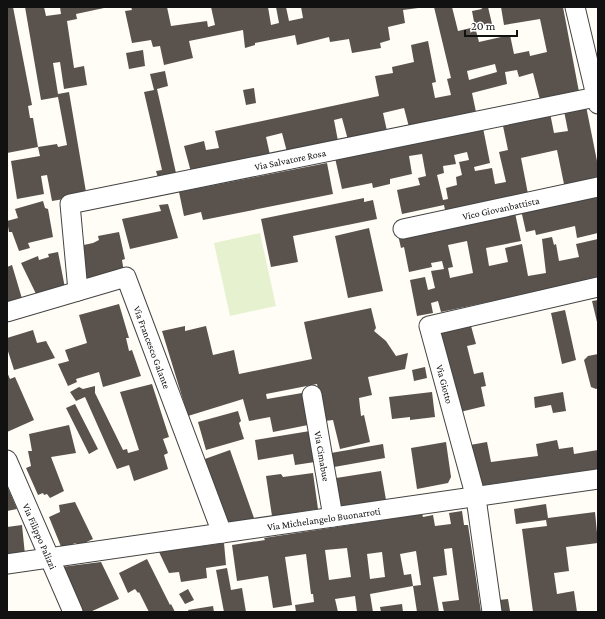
<svg xmlns="http://www.w3.org/2000/svg" width="605" height="619" font-family="'Crimson Pro',serif">
<style>
.pitch{fill:#e6f2cf}
.building{fill:#5a524d;fill-rule:evenodd}
.lines{fill:none;stroke-linecap:round;stroke-linejoin:round}
.minor-casing{stroke:#444;stroke-width:21}
.minor{stroke:#fff;stroke-width:19}
.labels{text-anchor:middle;stroke-width:4;stroke-linejoin:round;paint-order:stroke}
.street-label{font-size:10px;fill:#111;stroke:#fff}
</style>
<rect width="100%" height="100%" fill="#fffdf5"/>
<!-- pitch -->
<path class="pitch" d="M260,233L276,306L230,316L214,243Z"/>
<!-- building -->
<path class="building" d="M7,7H13L32,105L28,106L30,118H33L38,147L7,153Z
M25,7H44L46,16L61,14L60,7H104V8L76,14L77,19L67,21L74,68L84,66L87,85L64,89L60,62L53,63L58,94L69,92L86,192L76,197L52,201L47,175L41,176L44,194L17,199L11,161L40,156L38,147L57,144L58,147L67,145L58,97L41,100Z
M131,7H167L171,26L207,21L208,27L215,25L211,7H268L271,25L279,23L276,7H286L289,21L303,18L301,7L418,8L403,10L405,23L388,27L390,40L380,43L381,48L352,53L349,39L330,42L329,37L297,45L295,35L255,43V45L245,48L243,30L189,41L193,58L164,65L160,46L153,47L151,40L132,43L125,11L132,10Z
M434,7H452L458,31L475,27L479,42L510,35L514,54L529,51L530,56L547,52L540,19L504,25L501,7H563L579,92L540,100L533,73L519,77L517,70L505,72L507,84L472,93L476,112L409,127L404,108L383,113L387,131L348,140L342,118L334,120L338,141L287,152L282,133L266,137L270,155L191,172L184,146L204,141L206,150L219,148L215,131L379,96L375,76L393,73L392,67L414,62L411,45L428,41L436,82L432,83L435,98L451,95L447,79L451,78ZM495,64L497,72L469,80L467,71Z
M481,7H488L492,24L475,27L472,11L482,9Z
M143,50L145,66L129,69L126,53Z
M165,71L168,86L157,89L176,173L158,178L156,171L162,170L144,92L154,90L150,74Z
M254,88L256,103L246,105L243,90Z
M586,106L598,166V182L565,189L557,150L521,158L528,194L446,215L444,205L402,214L397,190L420,185L418,178L426,176L422,154L409,156L412,174L390,179V184L373,188L372,183L342,189L335,158L483,128L490,163L474,167L475,171L492,168L495,184L506,182L499,152L508,150L503,126L521,122V119L550,113L554,133L568,131L564,111ZM467,152L469,160L459,162L462,175L456,177L457,185L446,188L448,199L443,200L437,175L444,173L443,166L456,164L454,155Z
M327,163L333,194L203,220L201,212L184,216L179,192Z
M598,193V233L577,238L575,226L536,235L535,230L526,232L521,210Z
M364,198V202L373,200L377,219L293,236L298,262L271,267L261,219Z
M43,201L45,208L48,209L53,237L28,243L30,248L19,251L12,232H9L7,221L18,218L15,209Z
M168,204L178,238L130,249L122,219L161,211L159,205Z
M515,213L521,241L486,248L489,266L508,262L505,248L522,244L528,276L546,273L542,239L552,237L554,245L556,244L559,261L579,257L576,244L598,239V279L441,312L438,301L431,303L433,313L417,316L410,280L425,277L428,290L435,288L431,271L444,269L442,261L431,263L432,267L409,272L404,247L401,248L398,235ZM467,241L473,273L450,278L448,268L453,267L448,245Z
M369,228L383,291L348,298L335,236Z
M119,232L125,259L122,260L124,272L86,280L79,246L93,243L99,240L98,236Z
M58,252L65,288L38,298L21,263L38,256L39,260L49,257L48,254Z
M12,265L23,302L7,307V267Z
M598,300V322H597L592,301Z
M119,304L129,338H126L129,351L132,350L141,376L103,387L99,372L76,379L77,382L68,386L58,364L69,361L65,350L87,343L79,315Z
M371,308L376,328L374,331L386,341L396,356L408,353L405,369L368,377L372,395L359,398L361,416L364,415L370,442L340,449L333,420L325,421L317,384L266,394L267,399L302,393L308,425L273,432L270,417L249,421L243,399L188,416L162,331L185,326V331L206,326L213,355L234,350L239,374L312,359L304,322Z
M565,310L576,360L562,364L551,313Z
M471,326L476,344L467,346L474,374L483,372L486,386L481,387L485,406L460,412L441,333Z
M33,330L37,343L46,341L55,358L14,370L7,348V338Z
M598,354V388L596,389L591,387L584,360L588,356Z
M425,367L427,378L414,381L412,370Z
M7,372L10,379L15,377L34,420L7,432Z
M152,384L169,437L163,439L168,453L164,455L168,469L134,481L129,465L117,469L85,397L76,401L70,392L79,387L83,389L95,386V393L123,450L127,449L128,453L139,450L120,392Z
M432,392L435,417L410,420V417L392,419L389,397Z
M563,392L566,411L553,413L551,405L535,408L534,397Z
M75,404L98,449L89,454L66,408Z
M238,411L241,421L239,423L244,439L206,450L198,422Z
M69,425L76,453L51,457L64,491L50,498L47,494L44,495L43,493L38,495L26,468L31,466L28,451H32L29,434Z
M310,431L315,462L295,465L293,454L258,460L255,440Z
M557,440L559,449L573,447L574,454L598,450V469L479,486L470,445L487,442L491,462L538,456L536,444Z
M446,442L451,477L448,483L417,489L411,448Z
M383,444L385,458L334,467L331,453Z
M230,450L254,518L225,526L202,460Z
M381,471L386,500L341,508L336,478Z
M313,473L318,509L272,516L266,476L281,474L283,477Z
M7,486L17,509L7,511Z
M75,502L93,539L80,545L75,543L62,549L49,517L60,512L59,505Z
M546,504L548,518L595,512L598,543L566,547L569,571L554,573L557,594L574,591L577,612H533L522,529L547,526L546,520L516,524L514,509Z
M462,511L464,525H468L481,612H444L442,602L459,600L452,548L444,549L447,575L433,577L439,612H417L413,586L370,594L373,612H357L355,596L335,599L338,612H296L295,605L314,602L313,594H311L306,554L285,557L292,605L273,608L268,576L237,581L232,545L265,540L264,538L422,514L423,517L433,515L435,526L451,524L449,513ZM347,548L351,577L329,580L325,550ZM416,551L421,585L413,586L411,574L404,575L400,554ZM382,552L385,577L370,579L367,554Z
M22,525L25,555L7,560V527Z
M224,543L226,565L206,568L207,578L181,582L179,572L169,573L159,552Z
M147,559L170,605L171,604L175,612H149L139,592L138,593L135,589L128,593L119,573Z
M101,562L119,599L90,612H82L61,567Z
M227,568L231,590L242,588L246,612H224L216,570Z
M188,589L194,600L185,604L179,594Z
M508,599L510,611L501,612L499,600Z
M402,604L403,612H381L380,607Z
M213,606L214,612H189L188,610Z"/>
<g class="lines">
<defs>
<g id="minor">
<path d="M575,7L598,104"/>
<path id="s1" d="M403,229L598,187"/>
<path id="s2" d="M78,291L70,204L596,97"/>
<path id="s3" d="M7,312L126,277L222,533"/>
<path id="s4" d="M312,395L333,517"/>
<path id="s5" d="M7,460L73,612"/>
<path id="s6" d="M7,564L598,479"/>
<path d="M492,612L476,498L429,326L598,287"/>
</g>
</defs>
<!-- minor casing -->
<use href="#minor" class="minor-casing"/>
<!-- minor -->
<use href="#minor" class="minor"/>
</g>
<g class="labels">
<!-- street labels -->
<g class="street-label">
<text dy="4" stroke="none"><textPath href="#s2" startOffset="312">Via Salvatore Rosa</textPath></text>
<text dy="4" stroke="none"><textPath href="#s1" startOffset="100">Vico Giovanbattista</textPath></text>
<text dy="4" stroke="none"><textPath href="#s3" startOffset="199">Via Francesco Galante</textPath></text>
<text transform="translate(445 384) rotate(75)" y="4">Via Giotto</text>
<text dy="4" stroke="none"><textPath href="#s4" startOffset="62">Via Cimabue</textPath></text>
<text dy="4" stroke="none"><textPath href="#s6" startOffset="320">Via Michelangelo Buonarroti</textPath></text>
<text dy="4" stroke="none"><textPath href="#s5" startOffset="83">Via Filippo Palizzi</textPath></text>
</g>
</g>
<!-- border -->
<rect width="605" height="619" fill="none" stroke="#111111" stroke-width="16"/>
<!-- scale -->
<path d="M465 30v6h52v-6" fill="none" stroke="#111111" stroke-width="2"/>
<text x="471" y="30" font-size="12" fill="#111111" stroke="#ffffff" stroke-width="3" paint-order="stroke">20 m</text>
</svg>
